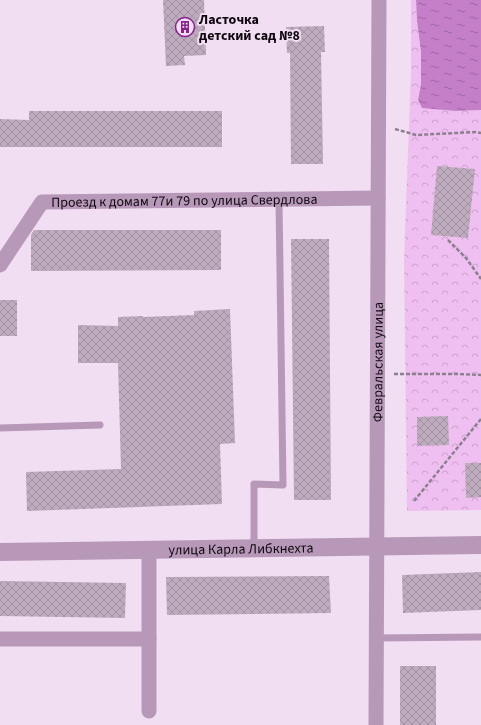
<svg xmlns="http://www.w3.org/2000/svg" width="481" height="725" font-family="'Source Sans 3',sans-serif">
<style>
.park{fill:url(#park-crowns)}
.water{fill:url(#water-ripples)}
.building{fill:url(#building-cross-hatch)}
.lines{fill:none;stroke-linecap:round;stroke-linejoin:round}
.path{stroke:#8d808e;stroke-width:2.5;stroke-dasharray:4 2;stroke-linecap:butt}
.service{stroke:#b898b9;stroke-width:7}
.minor{stroke:#b898b9;stroke-width:15}
.tertiary{stroke:#b898b9;stroke-width:18}
.labels{text-anchor:middle;stroke-width:4;stroke-linejoin:round;paint-order:stroke}
.poi-label{font-size:14px;font-weight:bold;fill:#0f090f;stroke:#f1def2;text-anchor:start}
.street-label{font-size:14px;fill:#0f090f;stroke:#f1def2}
</style>
<defs>
<pattern id="park-crowns" width="20" height="18" patternUnits="userSpaceOnUse"><rect width="20" height="18" fill="#f0bff1"/><path d="M2 6a3 3 0 1 1 6 0M12 15a3 3 0 1 1 6 0" fill="none" stroke="#cda3cd"/></pattern>
<pattern id="water-ripples" width="26" height="14" patternUnits="userSpaceOnUse"><rect width="26" height="14" fill="#c47fc8"/><path d="M2 4q2-2 4 0t4 0M15 11q2-2 4 0t4 0" fill="none" stroke="#9e66a1"/></pattern>
<pattern id="building-cross-hatch" width="8" height="8" patternUnits="userSpaceOnUse"><rect width="8" height="8" fill="#beacbe"/><path d="M0 0l8 8M0 8l8-8" fill="none" stroke="#a293a2"/></pattern>
</defs>
<rect width="100%" height="100%" fill="#f1def2"/>
<!-- park -->
<path class="park" d="M411,0H416L417,21L421,52V84L418,100L422,107L456,111L481,110V510L407,511L404,260L411,72Z"/>
<!-- water -->
<path class="water" d="M416,0H481V110L456,111L422,108L418,100L421,84V52L417,21Z"/>
<!-- building -->
<path class="building" d="M163,0H204L206,55L184,56L185,65L166,66Z
M324,26L325,52H321L323,164H291L290,53H287L286,27Z
M29,111H222V147H0V119L29,120Z
M437,166L475,169L468,238L431,235Z
M34,230H221V270L31,271V235Z
M291,239H329L331,500H294Z
M0,300H17V336H0Z
M230,309L235,443L220,444L222,504L27,511L26,472L121,469L118,363H78V325L118,326V317L143,316V317L194,315V311Z
M448,416L449,445L417,446V417Z
M465,463H481V497L466,498Z
M481,572V610L403,613L402,575Z
M329,576L331,613L167,615L166,577Z
M0,581L126,583L125,618L0,616Z
M400,666H436V725H400Z"/>
<g class="lines">
<!-- path -->
<path class="path" d="M395,129L416,135L476,132L481,133
M448,240L466,258L481,279
M394,374H457L481,375
M414,501L481,419"/>
<!-- service -->
<path class="service" d="M0,428L100,425
M254,547V484L283,485L279,200
M376,638L481,637"/>
<!-- minor -->
<g class="minor">
<path id="s1" d="M0,265L42,202L378,198"/>
<path d="M149,550V711"/>
<path d="M0,639H149"/>
<path id="s2" d="M376,725L379,0"/>
</g>
<!-- tertiary -->
<path class="tertiary" id="s3" d="M0,552L481,545"/>
</g>
<!-- icons -->
<defs>
<symbol id="building-ring" viewBox="-11 -11 22 22"><circle r="9.5" fill="#f1def2" stroke="#86238c" stroke-width="1.5"/><path d="M-4-6H4V6H1V3H-1V6H-4ZM-2.5-4.3h1.7v1.8h-1.7ZM.8-4.3h1.7v1.8H.8ZM-2.5-1h1.7V.8h-1.7ZM.8-1h1.7V.8H.8Z" fill="#86238c"/></symbol>
</defs>
<g fill-rule="evenodd">
<use href="#building-ring" x="174" y="16" width="22" height="22"/>
</g>
<g class="labels">
<!-- poi labels -->
<g class="poi-label">
<text x="199" y="24">Ласточка<tspan x="199" dy="16">детский сад №8</tspan></text>
</g>
<!-- street labels -->
<g class="street-label">
<text dy="5" stroke="none"><textPath href="#s1" startOffset="218">Проезд к домам 77и 79 по улица Свердлова</textPath></text>
<text dy="5" stroke="none"><textPath href="#s2" startOffset="363">Февральская улица</textPath></text>
<text dy="5" stroke="none"><textPath href="#s3" startOffset="241">улица Карла Либкнехта</textPath></text>
</g>
</g>
</svg>
